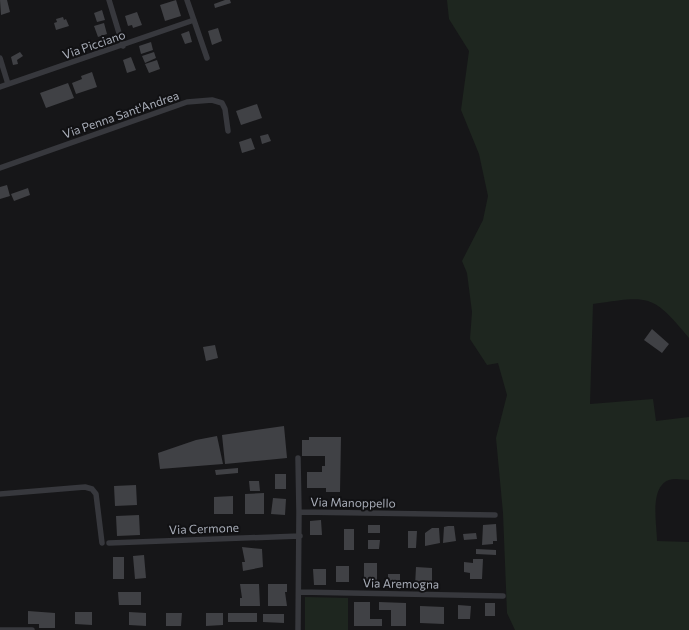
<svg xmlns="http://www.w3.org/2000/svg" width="689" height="630" font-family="Commissioner,sans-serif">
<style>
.green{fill:#1e261f}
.building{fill:#404145}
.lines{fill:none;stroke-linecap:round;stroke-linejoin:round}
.minor{stroke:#37383d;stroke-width:5.5}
.labels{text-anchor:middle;stroke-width:4;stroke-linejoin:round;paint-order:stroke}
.street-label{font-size:12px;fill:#a8adb8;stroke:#111113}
</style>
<rect width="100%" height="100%" fill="#161618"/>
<!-- green -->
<path class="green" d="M447,0H689V338C652,293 649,296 593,304L590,404L653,399L656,421L689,417V480C683,480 675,478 669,480C649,487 657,525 657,541L689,542V630H515L507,613L503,513L496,438L507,395L498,363L487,365L470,339L472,312L467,273L462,261L483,220L488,196L479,154L461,110L469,51L449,19Z
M305,597L348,598V630H305Z"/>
<!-- building -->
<path class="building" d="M0,0H7L10,12L1,15Z
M176,0L181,16L165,21L160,5Z
M225,0H230L231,3L215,8L214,4Z
M102,10L105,20L97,22L94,13Z
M137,12L142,25L133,28L132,25L128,26L125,16Z
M63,17L64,20L66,19L69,26L56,30L54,23L57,22L56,19Z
M104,23L107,34L98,37L94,26Z
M218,28L222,41L212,45L208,31Z
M189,31L192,42L185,44L181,34Z
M151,42L153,50L141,54L139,46Z
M20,52L23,56L17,60L18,64L13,65L11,57Z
M154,52L156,58L145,63L142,56Z
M131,57L136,70L127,73L123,60Z
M157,60L160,69L149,73L145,64Z
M92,72L97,87L76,94L72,83L82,79L81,76Z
M68,83L74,98L46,108L40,93Z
M257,104L262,118L241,125L236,111Z
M268,134L271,141L262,144L260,136Z
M251,138L255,149L242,153L239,142Z
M7,185L10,196L0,199V187Z
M28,188L30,195L14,201L11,194Z
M652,329L669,344L662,353L644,340Z
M215,345L218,358L206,361L203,347Z
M284,426L287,458L225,464L222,435Z
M217,436L223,464L160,469L158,453L196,440Z
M309,437H341L340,492H326V488H307V472H322V466H325V456H302V440H309Z
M238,468V473L216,475L215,470Z
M275,474H286V489H275Z
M249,481H259L260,491H250Z
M136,485L137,505L115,506L114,486Z
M264,493V514H245V494Z
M233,496V514H214V497Z
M273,498L286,499L285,515L271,514Z
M139,515L140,535L117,536L116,516Z
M321,520L322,535H310V521Z
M496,524L497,541H493V544L482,545L483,525Z
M368,525H380V533H368Z
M448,526H454L456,541L443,543L444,527Z
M432,528H439L440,543L425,546V533Z
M344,529H354V550H344Z
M408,531H417L416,548H408Z
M476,533L477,539L464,540L463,534Z
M368,540H380L379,549H368Z
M242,547L262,549L263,567L243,571L242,562H245Z
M476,549L496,550V555L476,554Z
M144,555L146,578L135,579L133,556Z
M113,557H124V579H113Z
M473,559H483L482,579H470V573L464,572V562L473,563Z
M364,563H377V581H364Z
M336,566H349V582H336Z
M416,567L432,568V587L415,586Z
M313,569H326V585H314Z
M388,574H400V585H388Z
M240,584H259L260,606H240V598H242Z
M268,584H287V592H285L287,606H268Z
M118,592H141V605H119Z
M354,602H370V619H382V626H354Z
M379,602L406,603V626H391V610H379Z
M485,603H495V616H485Z
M458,605L471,606L470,619H458Z
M420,606L444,607V624L420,623Z
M28,611L55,613V628H39V624H28Z
M75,612H92V625L75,624Z
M129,612L146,613V626L129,625Z
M166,613H182L181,626H166Z
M206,613H223V625L206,626Z
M228,613H257V622H228Z
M263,614H284V623L263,622Z"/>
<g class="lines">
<!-- minor -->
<path class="minor" d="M109,0L123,46
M187,0L207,58
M0,58L8,84
M0,87L194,20
M0,168L187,102L212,100L222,103L225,109L228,131
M298,458L299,512
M0,494L85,487L92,489L96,494L102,543
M109,543L300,536
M299,592L503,596
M0,630H32
M298,630L299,512L495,515"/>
</g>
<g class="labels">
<!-- street labels -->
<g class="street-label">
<text transform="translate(94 45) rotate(-19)" y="4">Via Picciano</text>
<text transform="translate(121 115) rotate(-19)" y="4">Via Penna Sant'Andrea</text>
<text transform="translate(353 503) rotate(1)" y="4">Via Manoppello</text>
<text transform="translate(204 529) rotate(-2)" y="4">Via Cermone</text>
<text transform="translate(401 584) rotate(1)" y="4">Via Aremogna</text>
</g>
</g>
</svg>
